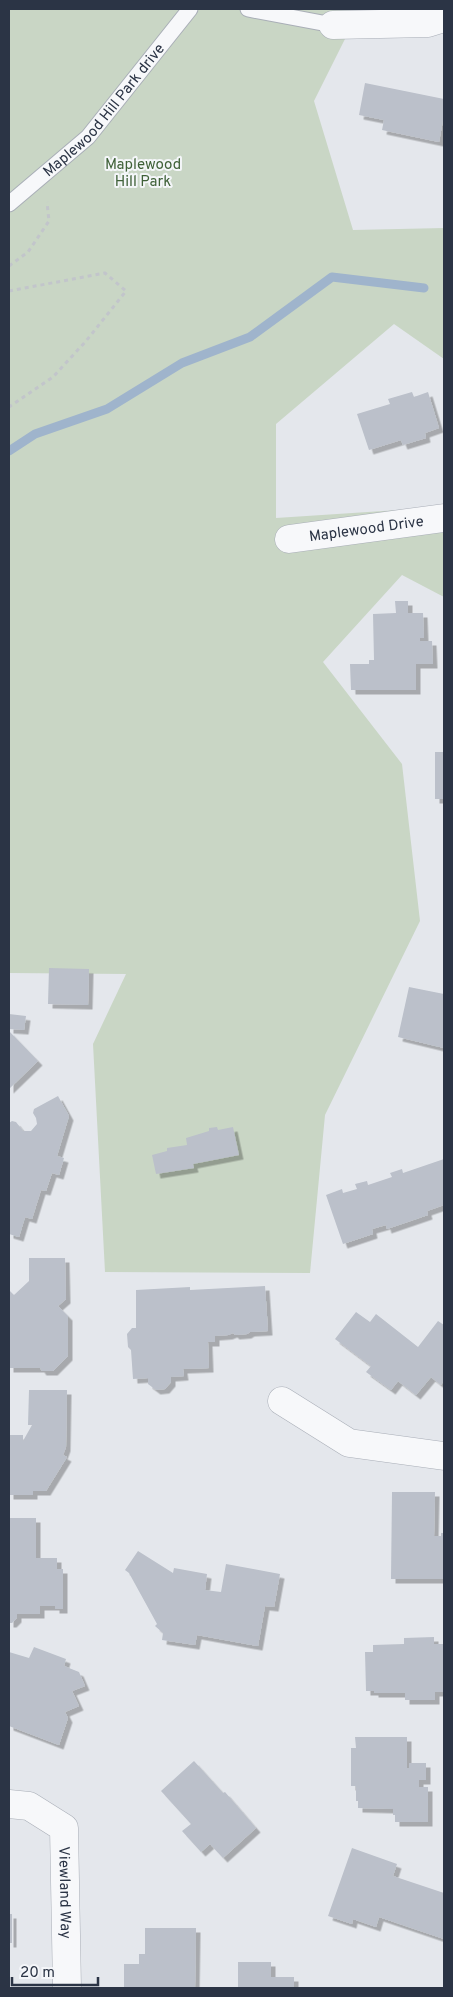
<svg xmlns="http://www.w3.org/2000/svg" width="453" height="1997" font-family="Overpass,sans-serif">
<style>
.green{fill:#c9d6c5}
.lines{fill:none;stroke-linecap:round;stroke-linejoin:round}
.stream{stroke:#9fb4cc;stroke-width:9}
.building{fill:#bbc0ca;filter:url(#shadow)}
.lane-casing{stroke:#a9aeb7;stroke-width:17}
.street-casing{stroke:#a9aeb7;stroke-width:29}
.path{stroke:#c2c5cb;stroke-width:3;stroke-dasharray:4 4;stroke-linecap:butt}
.lane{stroke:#f7f8fa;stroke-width:15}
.street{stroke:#f7f8fa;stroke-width:28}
.labels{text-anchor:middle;stroke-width:4;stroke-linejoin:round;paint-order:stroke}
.street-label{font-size:15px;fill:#2b3445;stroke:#f4f6f9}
.park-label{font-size:15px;fill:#3f6138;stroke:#f4f6f9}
</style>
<defs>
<filter id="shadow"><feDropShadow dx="4.5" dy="4.5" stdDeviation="0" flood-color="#0004"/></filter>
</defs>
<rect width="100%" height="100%" fill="#e4e7ec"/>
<!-- green -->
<path class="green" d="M9,9H360L314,101L353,230L444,228V359L394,324L276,424V518L444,507V597L402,575L323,662L402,764L420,921L325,1115L310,1273L105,1272L93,1044L126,974L9,973Z"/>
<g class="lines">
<!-- stream -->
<path class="stream" d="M9,451L35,434L107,409L182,363L250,337L332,277L424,288"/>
</g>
<!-- building -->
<path class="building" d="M365,83L444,99V115L439,142L382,130L384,120L359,115Z
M412,392L414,397L428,392L439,428L425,433L426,438L403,445L401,440L369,450L357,414L390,404L388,399Z
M395,601H408V613H423L424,638H420V641H432L433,664H416V690H351L350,664H369V660H374L373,614L396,613Z
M435,752H444V799H435Z
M49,968L89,969L88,1005L48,1004Z
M409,987L444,994V1048L398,1037Z
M9,1014L26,1016L24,1030L9,1029Z
M9,1031L38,1061L9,1089Z
M58,1096L69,1116L57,1156L64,1158L59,1175L52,1173L46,1191L41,1190L32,1219L25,1217L19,1237L9,1234V1123L12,1121L16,1122L23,1131H31L37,1124L36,1118L33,1113L34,1109Z
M217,1127L218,1130L233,1127L239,1155L193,1164L194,1168L156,1174L152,1155L167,1151V1148L187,1145L186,1138L209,1131V1128Z
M444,1159V1205L427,1211L428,1215L387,1229L386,1225L372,1229L373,1234L343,1244L326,1195L342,1189L343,1193L357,1189L355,1184L367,1181L368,1185L392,1177L390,1173L402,1169L403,1173Z
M29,1258H65L66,1299L58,1306L68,1316V1356L53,1371H42L40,1368H9V1290L14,1295L29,1281Z
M265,1286L268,1331L250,1332L247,1334L235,1335L233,1333L228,1335L215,1336V1342H208L209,1368L183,1369L184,1376L171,1377V1382L165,1389L156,1390L148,1384V1378L133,1379L131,1350L128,1347L127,1334L132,1328H136V1290L190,1287V1290Z
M356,1312L370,1322L376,1314L418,1347L438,1321L444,1325V1380L441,1385L431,1377L416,1395L398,1381L391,1390L366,1372L371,1366L335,1339Z
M29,1390H67L66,1447L63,1455L67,1457L46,1491H33V1495H9V1435H23V1441L32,1425H28Z
M392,1492H435L434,1536H441V1533H444V1579H391Z
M9,1518H36V1558H57V1569H63V1609H55V1606H40V1614H17V1618L12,1623H9Z
M138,1551L173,1573L174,1568L207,1574L205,1590L221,1592L226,1564L280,1574L274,1607L265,1606L258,1646L197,1635L195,1645L162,1640L163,1633L155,1626L157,1624L129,1573L125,1570Z
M434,1637V1644H444V1692H435V1700H405V1693H374V1691H366L365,1652H373V1645L404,1644V1638Z
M34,1647L66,1659L64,1666L79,1672L85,1686L72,1691L79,1706L65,1712L68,1718L59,1745L9,1726V1652L29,1658Z
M355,1737H407V1768H409V1763H426V1780H419V1787H428V1822H395V1815H393V1809L358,1808V1801H356V1786H351V1748H356Z
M194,1761L223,1793L225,1792L256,1828L223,1858L210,1844L201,1852L182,1831L191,1824L161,1791Z
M352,1848L397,1864L393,1876L444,1893V1939L379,1917L376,1927L353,1919L352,1924L328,1916Z
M9,1914H12V1943H9Z
M145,1928H196L195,1988H124V1964H139V1954H145Z
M238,1962H271V1977H294V1988H238Z"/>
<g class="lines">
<defs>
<g id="lane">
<path d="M248,9L333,25"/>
<path id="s1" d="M9,204L88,137L190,9"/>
</g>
<g id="street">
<path d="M333,25L428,23L444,18"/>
<path id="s2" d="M289,539L444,518"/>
<path d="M282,1401L349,1443L444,1456"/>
<path id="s3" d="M9,1804L29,1806L64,1828L67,1988"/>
</g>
</defs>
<!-- lane casing -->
<use href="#lane" class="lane-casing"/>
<!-- street casing -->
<use href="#street" class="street-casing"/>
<!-- path -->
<path class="path" d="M9,266L28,252L49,221L47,202
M9,291L105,273L126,291L86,341L53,377L9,407"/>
<!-- lane -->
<use href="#lane" class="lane"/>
<!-- street -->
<use href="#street" class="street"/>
</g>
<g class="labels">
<!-- street labels -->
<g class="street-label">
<text dy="5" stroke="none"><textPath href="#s1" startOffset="134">Maplewood Hill Park drive</textPath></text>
<text dy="5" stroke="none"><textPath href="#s2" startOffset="78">Maplewood Drive</textPath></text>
<text dy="5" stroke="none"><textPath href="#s3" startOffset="126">Viewland Way</textPath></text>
</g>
<!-- park labels -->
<g class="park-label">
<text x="143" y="169">Maplewood<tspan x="143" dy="17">Hill Park</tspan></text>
</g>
</g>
<!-- border -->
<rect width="453" height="1997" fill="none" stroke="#2b3445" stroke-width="20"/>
<!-- scale -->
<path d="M12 1977v8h86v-8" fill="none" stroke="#2b3445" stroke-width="2.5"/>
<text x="20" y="1977" font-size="15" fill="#2b3445" stroke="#f4f6f9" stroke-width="4" paint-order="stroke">20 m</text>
</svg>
